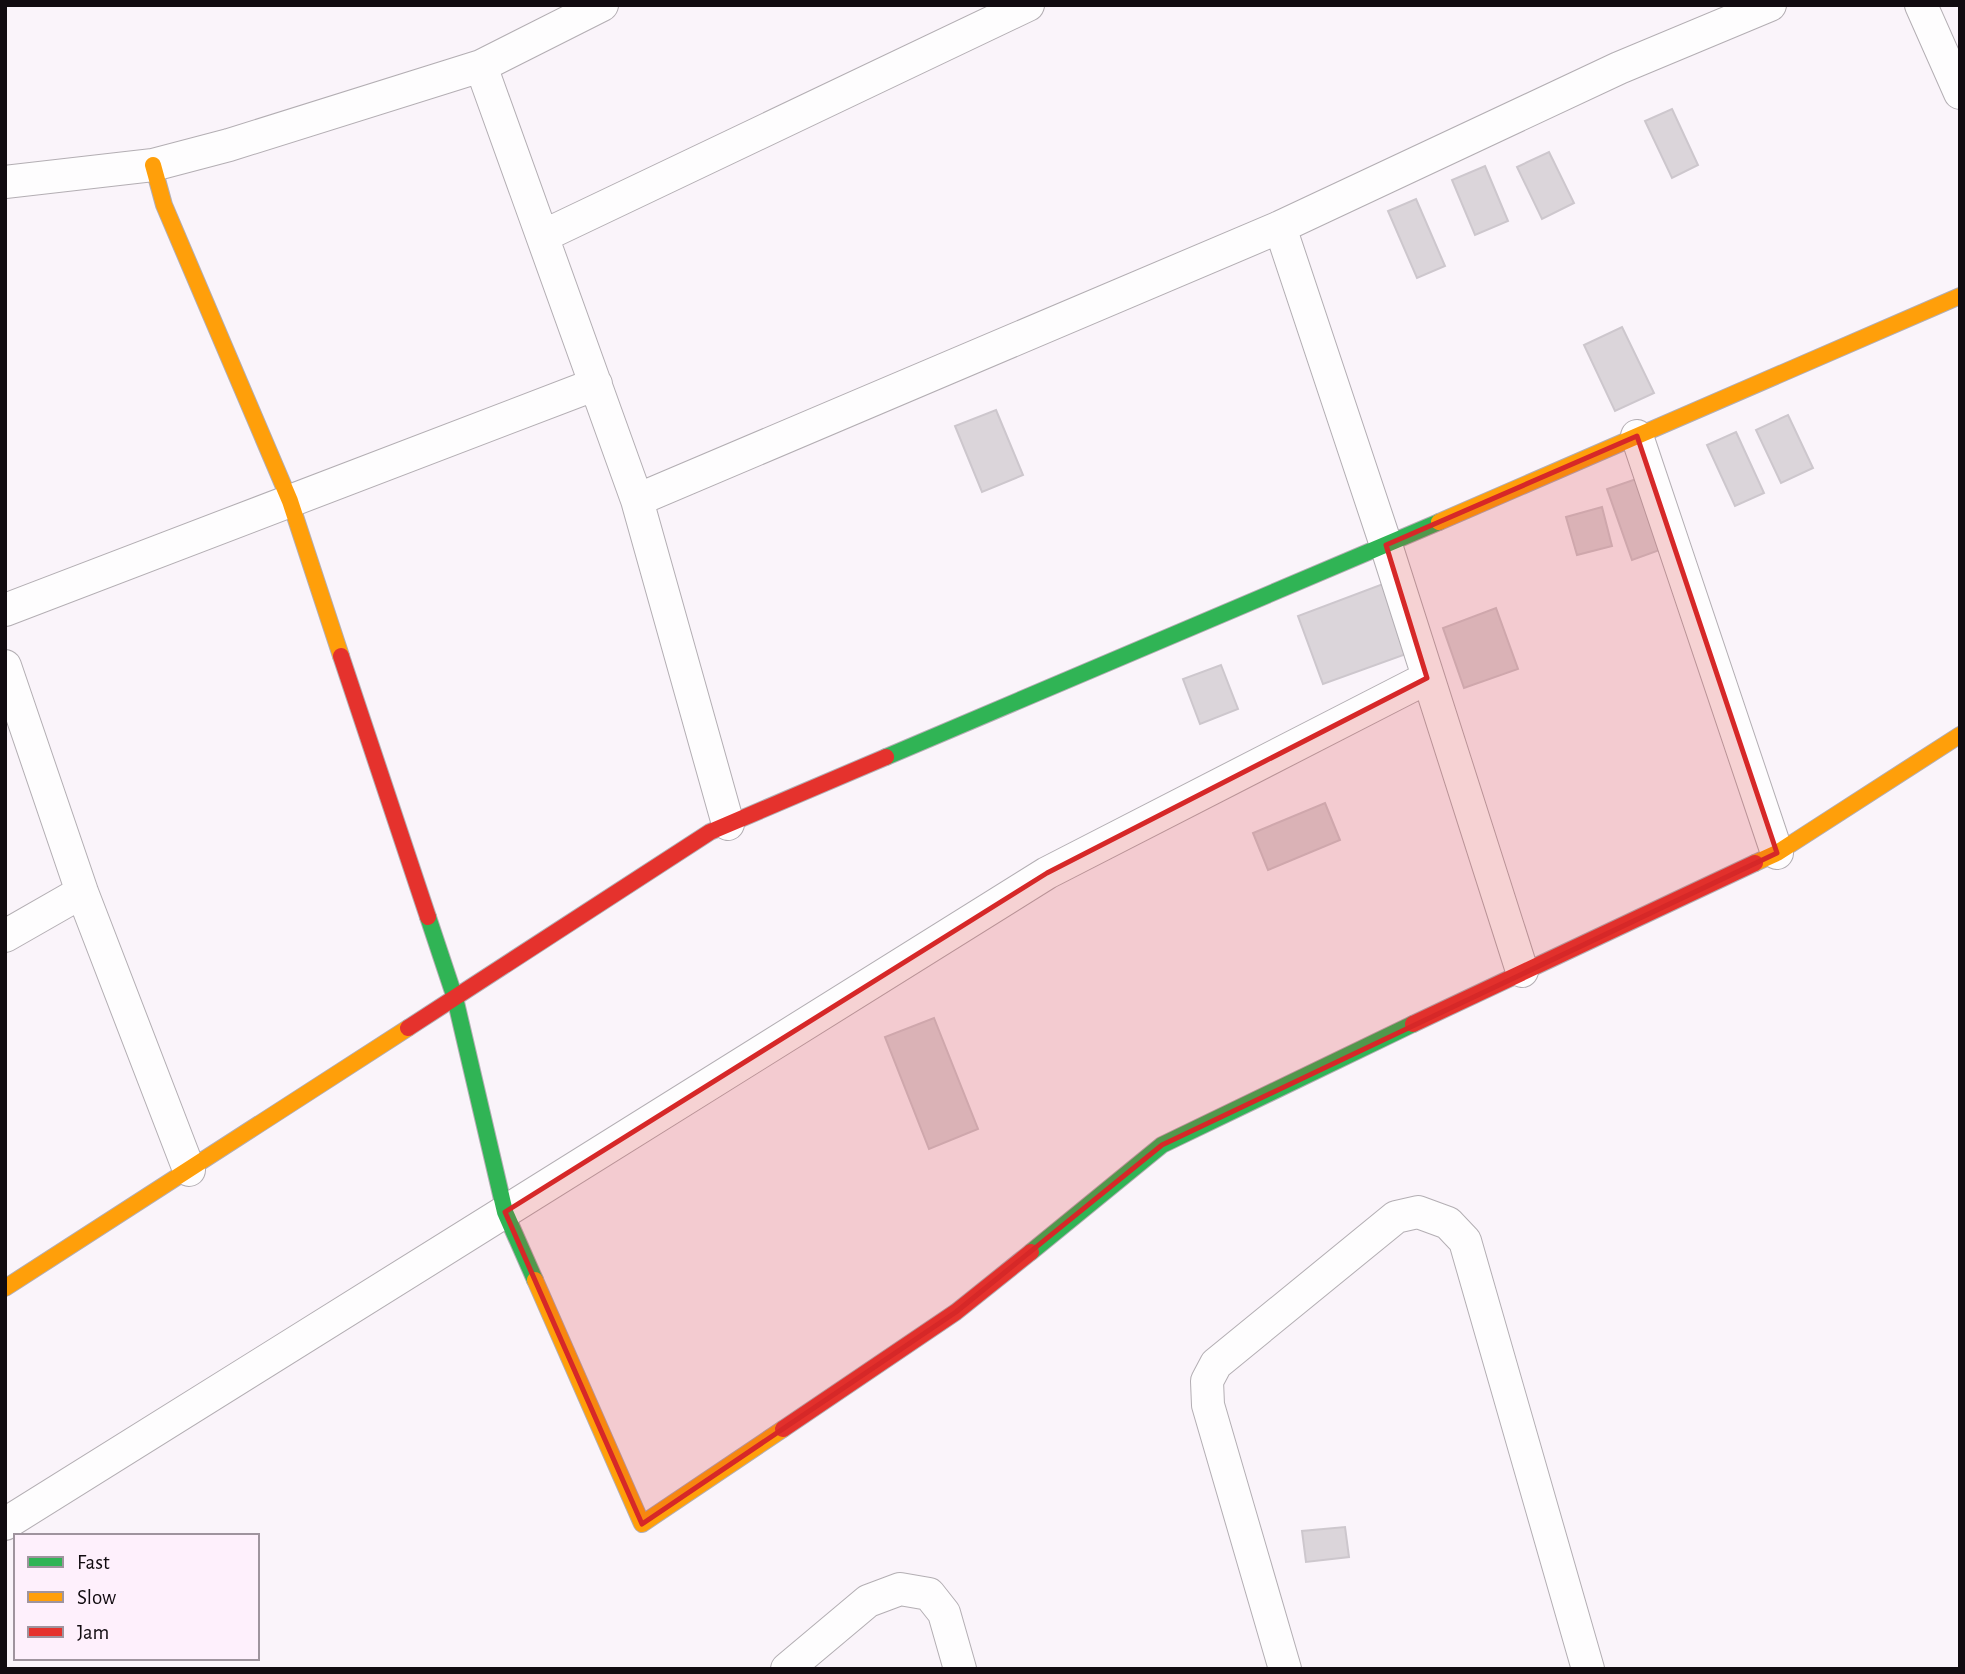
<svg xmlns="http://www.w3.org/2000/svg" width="1965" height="1674" font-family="'Alegreya Sans',sans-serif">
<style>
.building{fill:#dbd5da;stroke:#cdc7cd;stroke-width:2}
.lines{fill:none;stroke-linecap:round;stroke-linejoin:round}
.street-casing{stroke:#b3aeb3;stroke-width:34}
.fast-casing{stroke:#b3aeb3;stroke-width:18}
.slow-casing{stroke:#b3aeb3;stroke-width:18}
.jam-casing{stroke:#b3aeb3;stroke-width:18}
.street{stroke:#fefdfe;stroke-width:32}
.fast{stroke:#30b455;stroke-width:16}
.slow{stroke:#ff9f0a;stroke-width:16}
.jam{stroke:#e5322d;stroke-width:16}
.marked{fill:#d62828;fill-opacity:0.2;stroke:#d62828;stroke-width:5;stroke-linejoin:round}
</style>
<rect width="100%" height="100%" fill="#faf4fa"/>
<!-- building -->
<path class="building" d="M1672,109L1698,165L1672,178L1645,121Z
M1549,152L1574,203L1542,219L1517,167Z
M1485,166L1508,221L1475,235L1452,180Z
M1416,199L1445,266L1417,278L1388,211Z
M1622,327L1654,393L1615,411L1584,345Z
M996,410L1023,475L982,492L955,426Z
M1788,415L1813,468L1781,483L1756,430Z
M1736,432L1764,493L1735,506L1707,445Z
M1642,477L1668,547L1632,560L1607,489Z
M1602,507L1612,546L1577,555L1566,517Z
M1383,584L1409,653L1323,684L1298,616Z
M1496,608L1518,669L1464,688L1443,628Z
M1221,665L1238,709L1200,724L1183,679Z
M1325,803L1340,840L1268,870L1253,833Z
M934,1018L978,1129L929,1149L885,1037Z
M1345,1527L1349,1557L1306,1562L1302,1531Z"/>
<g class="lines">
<defs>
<path id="street" d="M1921,5L1960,93
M481,66L637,500L728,824
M5,182L153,165L229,145L481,66L602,5
M1280,227L1386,545L1522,971
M543,236L1028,5
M1637,436L1777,853
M637,500L1280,227L1619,68L1770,5
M5,610L596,384
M5,666L82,892L189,1170
M5,936L82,892
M5,1524L1047,873L1427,678
M787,1669L868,1601L900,1589L929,1594L944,1613L960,1669
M1285,1669L1208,1405L1207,1381L1216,1364L1396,1217L1418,1212L1448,1223L1465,1241L1588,1669"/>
<path id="fast" d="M886,757L1439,522
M428,917L455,998L505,1212L535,1280
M1031,1252L1162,1145L1413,1024"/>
<path id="slow" d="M153,165L164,205L290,501L341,656
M1439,522L1960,296
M1755,863L1777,853L1960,735
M535,1280L642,1524L783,1429
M5,1288L408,1028"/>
<path id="jam" d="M341,656L428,917
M1413,1024L1755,863
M408,1028L710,832L886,757
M783,1429L956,1312L1031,1252"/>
</defs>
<!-- street casing -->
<use href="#street" class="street-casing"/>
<!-- fast casing -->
<use href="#fast" class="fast-casing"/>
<!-- slow casing -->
<use href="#slow" class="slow-casing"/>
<!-- jam casing -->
<use href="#jam" class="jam-casing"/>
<!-- street -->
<use href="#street" class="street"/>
<!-- fast -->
<use href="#fast" class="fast"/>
<!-- slow -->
<use href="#slow" class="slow"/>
<!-- jam -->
<use href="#jam" class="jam"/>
</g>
<!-- marked area -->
<path class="marked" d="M1637,436L1777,853L1162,1145L956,1312L642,1524L505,1212L1047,873L1427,678L1386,545Z"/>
<!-- border -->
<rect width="1965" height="1674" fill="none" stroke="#110b10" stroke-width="14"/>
<!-- legend -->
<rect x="14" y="1534" width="245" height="126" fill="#fef0fc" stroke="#9f949e" stroke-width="2"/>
<rect x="28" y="1557" width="35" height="10" fill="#30b455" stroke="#9f949e" stroke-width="2"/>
<text x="77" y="1569" font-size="21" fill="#110b10">Fast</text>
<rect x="28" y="1592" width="35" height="10" fill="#ff9f0a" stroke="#9f949e" stroke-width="2"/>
<text x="77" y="1604" font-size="21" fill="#110b10">Slow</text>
<rect x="28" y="1627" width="35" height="10" fill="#e5322d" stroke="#9f949e" stroke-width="2"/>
<text x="77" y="1639" font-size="21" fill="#110b10">Jam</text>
</svg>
